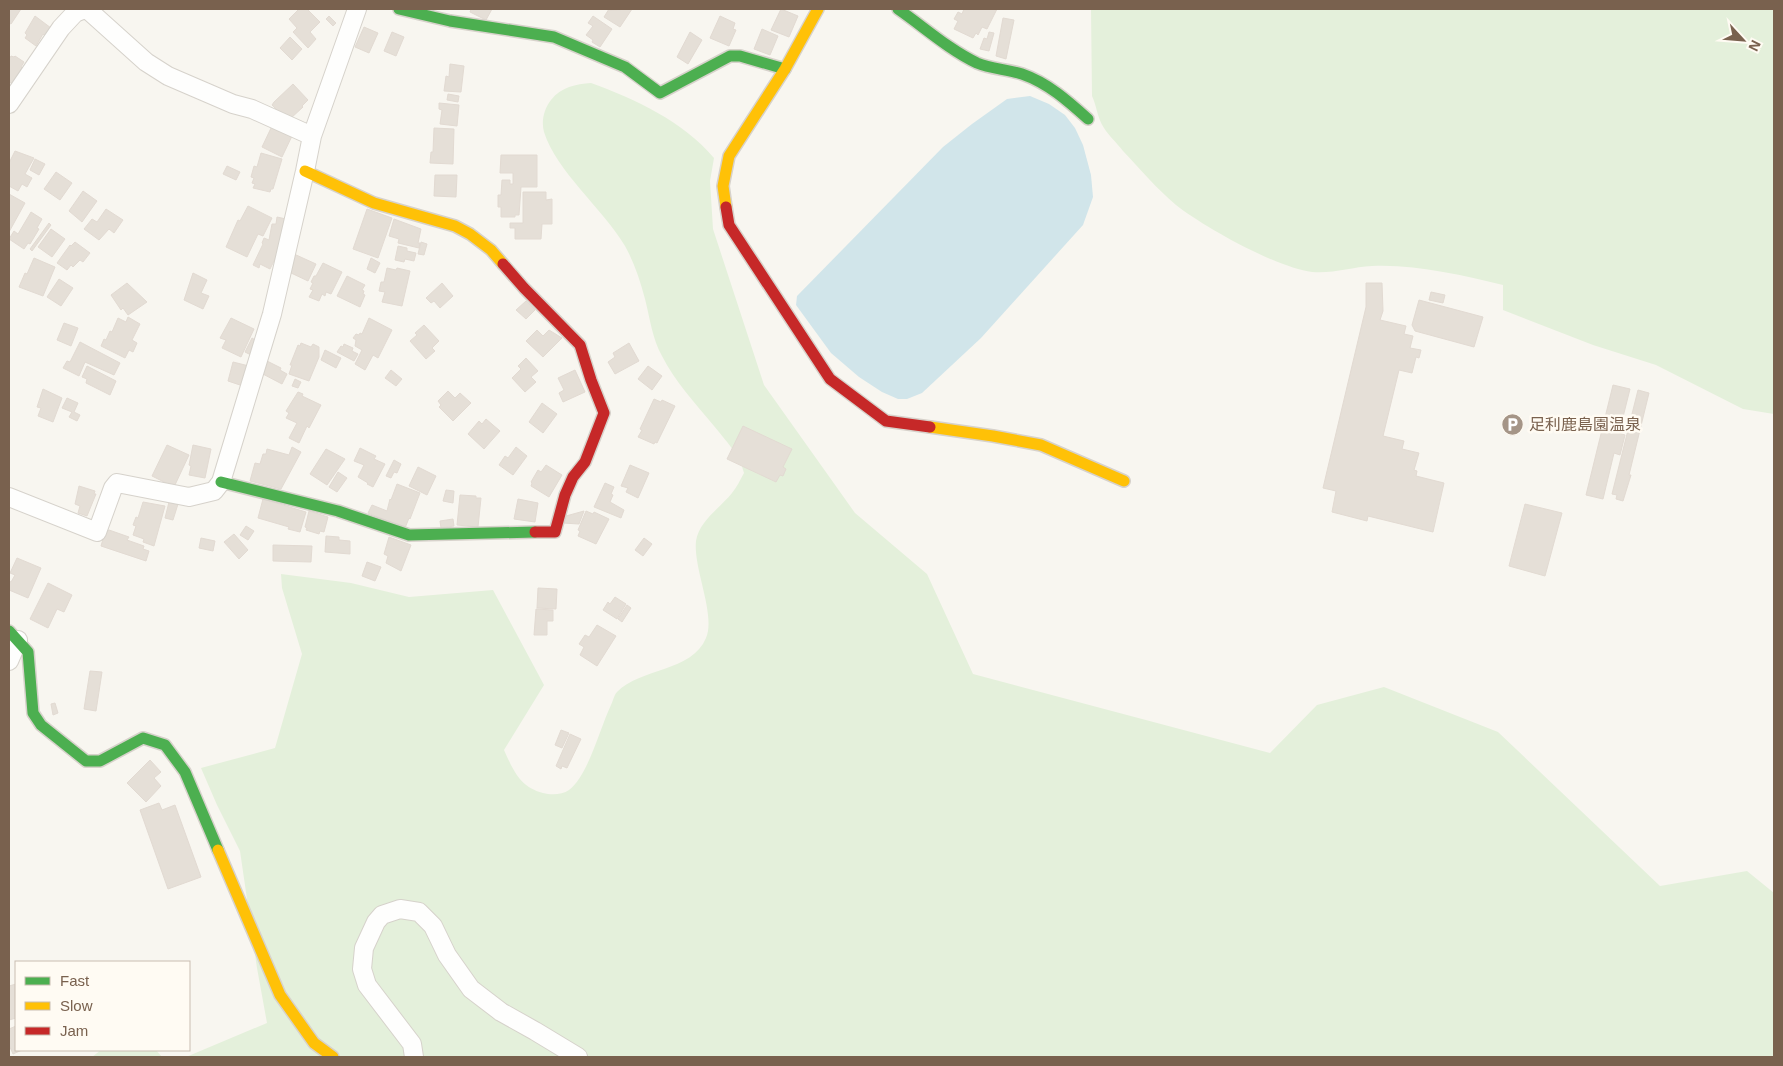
<svg xmlns="http://www.w3.org/2000/svg" width="1783" height="1066" font-family="Arial,'Noto Sans JP',sans-serif">
<style>
.green{fill:#e4f0db}
.water{fill:#d1e5ea}
.building{fill:#e5dfd7;stroke:#e2dad2}
.lines{fill:none;stroke-linecap:round;stroke-linejoin:round}
.street-casing{stroke:#d6d2cb;stroke-width:20}
.fast-casing{stroke:#d7d2cb;stroke-width:14}
.slow-casing{stroke:#d7d2cb;stroke-width:14}
.jam-casing{stroke:#d7d2cb;stroke-width:14}
.street{stroke:#fefefd;stroke-width:18}
.fast{stroke:#4caf50;stroke-width:11}
.slow{stroke:#ffc107;stroke-width:11}
.jam{stroke:#c62828;stroke-width:11}
.labels{text-anchor:middle;stroke-width:5;stroke-linejoin:round;paint-order:stroke}
.poi-label{font-size:16px;fill:#79614e;stroke:#fffbf3;text-anchor:start}
</style>
<rect width="100%" height="100%" fill="#f8f6f0"/>
<!-- green -->
<path class="green" d="M1091,9H1774V414L1743,409L1656,365L1593,345L1503,310V285C1461,275 1415,264 1372,266C1352,267 1332,274 1312,272C1277,268 1204,227 1176,205C1157,189 1140,169 1123,151C1117,143 1109,136 1104,128C1097,117 1097,107 1092,96Z
M591,83C635,99 683,121 714,158L710,181L713,229L764,385L855,513L927,574L973,674L1270,753L1317,705L1384,687L1498,732L1660,886L1747,871L1774,893V1057H186L267,1023L257,968L240,851L217,805L201,768L275,748L302,654L282,588L281,574L351,583L409,597L493,590L544,685L504,750C513,770 520,787 543,793C551,795 562,795 569,790C588,776 600,728 611,705C613,701 614,695 617,692C640,668 692,672 706,638C716,615 693,568 696,541C699,521 721,507 732,493C737,487 740,480 744,473C740,455 726,441 714,426C696,404 675,382 662,356C652,338 650,318 645,299C640,280 634,262 625,246C603,209 556,171 544,132C541,121 544,109 551,100C561,87 576,84 591,83Z
M101,1050H156L162,1057H92Z"/>
<!-- water -->
<path class="water" d="M1030,96L1049,104L1065,115L1075,128L1083,145L1091,175L1093,197L1083,225L981,338L922,393L907,399H898L882,392L859,377L831,353L796,305L797,296L943,147L972,124L1007,99Z"/>
<!-- building -->
<path class="building" d="M9,9H21L11,24L9,23Z
M299,9H307L320,22L310,32L316,39L308,48L293,32L297,28L289,19Z
M471,9H492L486,20L470,12Z
M609,9L610,10L632,9L620,27L604,17Z
M781,9L798,16L789,37L771,30Z
M964,9H997L987,29L982,27L978,35L976,33L973,38L954,29L958,21L954,19L958,12L962,14Z
M35,16L51,28L45,36L43,34L36,46L25,38L27,35L25,33Z
M329,16L336,23L333,26L326,19Z
M593,16L612,29L600,47L592,42L593,40L586,35L593,26L588,23Z
M720,16L735,23L733,29L736,30L729,46L710,38Z
M1003,18L1014,20L1006,59L996,56Z
M364,27L378,33L369,53L355,47Z
M762,29L778,36L770,55L754,49Z
M392,32L404,37L396,56L384,51Z
M690,32L702,40L688,64L677,57Z
M989,32L994,33L989,51L980,49L984,38L987,39Z
M290,37L302,49L292,60L280,48Z
M11,56L14,57L15,56L24,62L21,67L22,68L20,70L22,72L14,84L9,82V59Z
M450,64L464,66L461,92L444,91L446,76L449,77Z
M293,84L308,100L302,106L303,107L290,119L285,113L282,115L272,105L274,102Z
M448,94L459,96L458,102L447,100Z
M439,103L459,105L457,126L440,124L442,110L439,109Z
M272,126L292,136L282,157L262,147Z
M434,128L454,129L453,164L430,163L431,152H433Z
M15,151L34,158L25,174L32,178L27,187L22,184L18,191L9,186V163Z
M261,153L282,159L273,189H271L270,192L253,188L255,184L252,183L254,178L251,177L254,166L257,167Z
M501,155H537V187H521L519,215H515V217H501V207H498V195H501L502,180H510V184H513V173H500Z
M35,159L45,164L39,175L30,170Z
M227,166L240,172L236,180L223,174Z
M56,172L72,183L60,200L44,189Z
M435,175H457L456,197L434,196Z
M83,191L97,201L82,222L69,211Z
M523,192H546V200L552,199V224H542L541,239H515V228H510V223H523Z
M9,194L25,203L9,232Z
M248,206L272,218L263,236L258,234L247,257L226,247L238,220L240,221Z
M106,209L123,220L114,233L109,229L99,240L84,229L92,219L97,222Z
M367,209L392,218L378,258L353,249Z
M31,212L42,219L37,228L39,229L30,244L28,243L24,249L9,239L14,231L18,234Z
M277,217L286,219L279,251L270,269L260,264L259,268L253,265L263,244L262,243L264,238L269,240L272,224H276Z
M394,219L421,229L418,243H420L419,248L398,243L399,239L389,236Z
M49,223L51,225L32,251L30,249Z
M51,229L65,239L52,257L38,247Z
M75,242L90,253L83,262L80,260L73,267L71,265L67,270L57,263L70,245L71,246Z
M421,242L427,244L424,255L418,254Z
M398,246L407,248V251L416,253L414,261L405,259L404,262L395,260Z
M294,254L316,264L308,281L289,272Z
M34,258L55,267L43,296L19,287L25,273L27,274Z
M371,258L380,263L375,273L367,269Z
M323,263L342,272L331,294L326,292L325,296L322,294L319,301L309,297L313,290L310,289L313,283L311,282L314,276H316Z
M387,268L396,270L397,268L410,271L402,306L382,302L385,292L379,291L381,282H384Z
M193,273L207,280L201,293L209,296L203,309L184,300Z
M347,276L365,285L362,290L364,291L363,294L365,295L360,307L337,296Z
M59,279L73,288L61,306L47,297Z
M127,283L147,302L128,315L123,308L121,310L111,295Z
M442,283L453,296L440,308L434,301L431,303L426,298Z
M1366,283H1382L1383,311L1380,320L1406,326L1404,334L1413,336L1410,348L1421,350L1419,358L1416,357L1412,373L1399,370L1383,436L1404,441L1402,449L1419,453L1414,470L1417,471L1416,476L1444,483L1433,532L1368,516L1367,521L1332,512L1336,491L1323,488L1366,307Z
M1431,292L1445,295L1443,303L1429,300Z
M1419,300L1483,317L1474,347L1415,331L1412,325Z
M526,301L535,310L526,319L516,310Z
M128,317L140,324L132,340L137,343L133,352L129,350L125,358L101,346L104,339L106,340L110,331L112,332L118,318L126,322Z
M231,318L254,329L241,357L222,348L226,340L220,338Z
M369,318L392,330L378,358L373,355L365,370L355,364L362,350L355,346L356,340L353,338L356,334L359,335L360,333L362,334Z
M64,323L78,328L71,346L57,340Z
M424,325L439,341L432,348L435,351L426,359L410,341L417,335L415,333Z
M537,330L543,336L549,330L562,338L543,357L526,341Z
M252,338L257,341L253,356L245,352Z
M80,342L120,363L114,375L85,362L79,376L63,368L67,361L70,362Z
M301,343L311,347L313,344L319,347V357L309,381L289,374L292,365H290L298,345L300,346Z
M629,343L639,361L615,374L608,362L615,357L613,353Z
M344,344L353,348L352,351L358,354L354,361L337,352L341,346L343,347Z
M325,350L341,358L336,368L321,360Z
M526,358L538,371L531,377L536,382L525,392L512,378L521,369L518,366Z
M267,361L281,368L280,370L287,374L282,384L261,373Z
M233,362L249,366L243,386L228,381Z
M87,366L116,381L110,395L86,383L87,379L82,377Z
M648,366L662,376L652,390L638,379Z
M391,370L402,379L396,386L385,378Z
M575,370L585,392L563,402L559,393L564,390L558,378Z
M295,379L301,382L298,388L292,386Z
M1613,385L1630,389L1619,433L1625,435L1620,455L1614,453L1603,499L1586,495Z
M43,389L62,398L53,422L38,416L41,408L37,407Z
M1638,390L1649,393L1629,475H1631L1623,501L1616,499L1617,495L1612,494Z
M448,391L455,398L460,393L471,403L453,421L439,407L441,405L438,401Z
M298,392L303,394L302,396L321,405L309,428L307,426L299,443L289,438L297,423L286,418L289,413L286,411Z
M67,398L78,403L74,412L80,415L77,421L69,417L72,412L62,408Z
M654,399L661,402L662,400L675,406L657,443L655,442L654,444L638,437L642,430L640,429Z
M542,403L557,414L543,433L529,422Z
M486,419L500,431L484,449L468,434L479,421L482,424Z
M743,426L792,449L783,467L786,469L783,476L780,475L776,482L727,459Z
M167,445L189,455L174,487L152,476Z
M193,445L211,449L205,478L189,475L191,466L189,465Z
M292,447L301,452L281,489L250,481L255,463L260,464L263,454H266L267,449L289,455Z
M516,447L527,456L513,475L499,465L505,456L508,458Z
M360,448L376,456L374,459L385,464L373,487L367,484L368,483L358,477L364,465L354,461Z
M326,449L345,459L327,485L310,474Z
M394,460L401,464L397,473L394,472L391,478L386,476Z
M546,465L562,475L549,497L531,486L532,483L531,482L538,470L541,472Z
M630,465L649,473L638,498L626,492L628,488L621,486Z
M418,467L436,476L427,495L409,486Z
M338,472L347,478L337,492L329,487Z
M605,483L614,487L611,494L613,495L610,502L624,510L621,518L594,507Z
M397,484L420,493L410,519L409,518L405,528L368,513L372,505L387,511L390,499L391,500Z
M79,486L95,491L94,494H96L87,516L78,513L80,506L75,504Z
M446,490L454,491L453,503L443,501Z
M460,495L476,496V498H481L478,527L457,525Z
M263,499L306,512L300,532L288,529L289,527L258,518Z
M518,499L538,503L535,522L514,519Z
M143,502L165,506L154,546L143,542L144,539L133,535L136,526L133,525L136,517L138,518Z
M169,502L178,504L173,520L165,518Z
M1525,504L1562,513L1545,576L1509,566Z
M309,511L328,517L324,532L320,531L319,534L306,530L307,528L305,527Z
M584,511L579,524L563,523L566,516Z
M586,511L593,514L594,512L609,519L596,544L578,536L580,531L578,530Z
M453,519L454,526L441,528L440,521Z
M246,526L254,531L248,540L240,535Z
M109,530L129,537L127,540L144,546L143,549L149,551L146,561L101,546L105,532Z
M234,534L248,550L239,559L224,542Z
M326,536L339,537V540L350,541V554L325,552Z
M389,537L411,545L401,571L386,563L388,556L384,554Z
M201,538L215,541L213,551L199,548Z
M644,538L652,544L643,556L635,550Z
M273,545L312,546L311,562L273,561Z
M17,558L41,568L28,598L9,590V581L11,582L15,575L10,573Z
M367,562L381,567L375,581L362,576Z
M48,583L72,595L64,612L57,609L48,628L30,619Z
M538,588L557,589L556,609L537,608Z
M615,597L626,604L617,619L603,610L608,602L610,604Z
M627,605L631,608L622,622L618,619Z
M536,609L553,610V621H547V635H534Z
M597,625L616,636L597,666L580,655L584,647L579,644L585,635L589,637Z
M90,671L102,672L96,711L84,709Z
M55,703L58,713L53,715L51,704Z
M561,730L569,733L562,748L555,745Z
M570,734L581,739L567,768L562,766L561,769L556,766Z
M150,760L161,772L154,778L161,786L146,802L127,783Z
M159,803L162,810L175,805L201,877L168,889L140,810Z
M16,984V1018L9,1020V986Z
M16,1026V1050H22L13,1054L9,1045V1029Z"/>
<g class="lines">
<defs>
<path id="street" d="M87,9L146,62L168,76L233,104L252,109L312,136
M9,104L61,28L75,13L85,9
M9,497L97,532L113,488L117,483L189,497L214,491L221,482L272,314L305,171L312,136L357,9
M9,661L18,640
M414,1057L412,1044L367,985L362,969L364,948L376,922L382,915L400,909L419,912L433,926L447,955L471,989L501,1012L535,1031L578,1057"/>
<path id="fast" d="M399,9L450,21L554,37L625,67L660,93L730,56H740L785,69
M898,9C924,27 948,49 977,63C991,69 1007,69 1022,74C1048,83 1068,101 1088,119
M221,482L338,511L409,535L535,532
M9,631L28,652L33,713L41,725L86,761H100L143,738L165,745L185,772L218,850"/>
<path id="slow" d="M305,171L374,203L455,226L470,234L491,250L503,264
M726,207L723,186L729,156L785,69L818,9
M930,427L993,436L1041,445L1124,481
M218,850L280,995L314,1043L333,1057"/>
<path id="jam" d="M726,207L729,225L830,379L886,421L930,427
M503,264L524,288L580,345L591,380L604,413L585,462L573,477L565,495L555,532H535"/>
</defs>
<!-- street casing -->
<use href="#street" class="street-casing"/>
<!-- fast casing -->
<use href="#fast" class="fast-casing"/>
<!-- slow casing -->
<use href="#slow" class="slow-casing"/>
<!-- jam casing -->
<use href="#jam" class="jam-casing"/>
<!-- street -->
<use href="#street" class="street"/>
<!-- fast -->
<use href="#fast" class="fast"/>
<!-- slow -->
<use href="#slow" class="slow"/>
<!-- jam -->
<use href="#jam" class="jam"/>
</g>
<!-- icons -->
<defs>
<symbol id="parking-disc" viewBox="-11 -11 22 22"><circle r="9.5" fill="#a59587" stroke="#fffbf3"/><path d="M-3.5-5.5H1a3.5 3.5 0 0 1 0 7H-1V5.5H-3.5ZM-1-3.4V-.6H.8a1.4 1.4 0 0 0 0-2.8Z" fill="#fff"/></symbol>
</defs>
<g fill-rule="evenodd">
<use href="#parking-disc" x="1500" y="412" width="25" height="25"/>
</g>
<g class="labels">
<!-- poi labels -->
<g class="poi-label">
<text x="1529" y="430">足利鹿島園温泉</text>
</g>
</g>
<!-- border -->
<rect width="1783" height="1066" fill="none" stroke="#79614e" stroke-width="20"/>
<!-- legend -->
<rect x="15" y="961" width="175" height="90" fill="#fffbf3" stroke="#c9bdb1"/>
<rect x="25" y="977" width="25" height="8" fill="#4caf50" stroke="#c9bdb1"/>
<text x="60" y="986" font-size="15" fill="#79614e">Fast</text>
<rect x="25" y="1002" width="25" height="8" fill="#ffc107" stroke="#c9bdb1"/>
<text x="60" y="1011" font-size="15" fill="#79614e">Slow</text>
<rect x="25" y="1027" width="25" height="8" fill="#c62828" stroke="#c9bdb1"/>
<text x="60" y="1036" font-size="15" fill="#79614e">Jam</text>
<!-- north arrow -->
<g transform="translate(1743 40) rotate(116)" stroke="#fffbf3" stroke-width="4" paint-order="stroke">
<path d="M0-4L9 19L0 12L-9 19Z" fill="#79614e"/>
<text y="-8" font-size="14" font-weight="bold" text-anchor="middle" fill="#79614e">N</text>
</g>
</svg>
